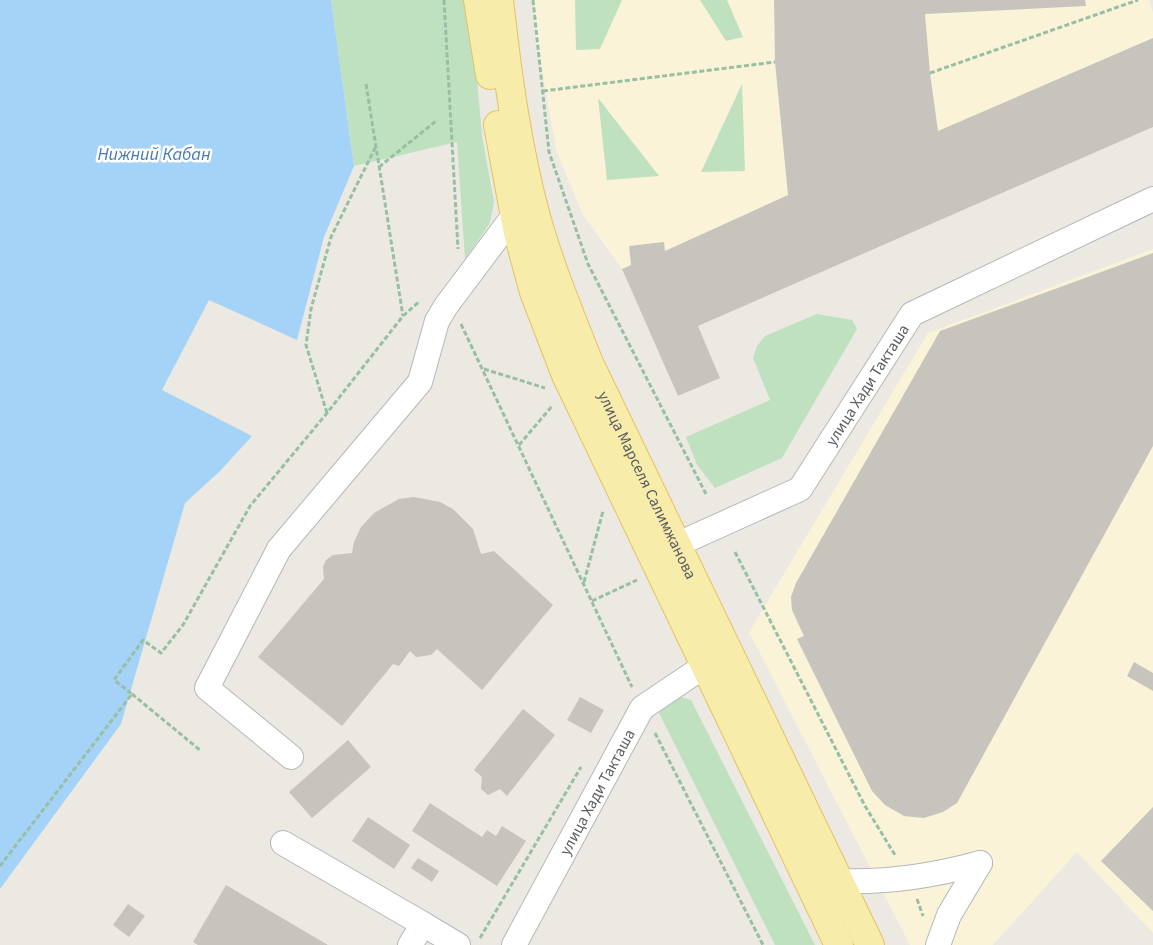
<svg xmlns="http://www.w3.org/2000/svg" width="1153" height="945" font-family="'Source Sans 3',sans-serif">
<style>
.commercial{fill:#faf3d7}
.green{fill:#bfe1c0}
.water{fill:#a5d2f7}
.building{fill:#c7c4be}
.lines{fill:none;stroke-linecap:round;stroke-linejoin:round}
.minor-casing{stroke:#b4b7bb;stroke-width:26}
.major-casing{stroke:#e5c261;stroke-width:30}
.path{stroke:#98bfa3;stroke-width:3;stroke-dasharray:5 2.5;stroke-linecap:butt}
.minor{stroke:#fff;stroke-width:24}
.major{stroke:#f8ecaa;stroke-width:28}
.labels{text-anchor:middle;stroke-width:5;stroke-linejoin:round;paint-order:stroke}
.street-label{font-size:16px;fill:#5a5d61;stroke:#fff}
.water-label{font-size:18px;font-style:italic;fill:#4879b0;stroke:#fff}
</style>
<rect width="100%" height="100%" fill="#ebe9e1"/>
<!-- commercial -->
<path class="commercial" d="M534,0H1149L1153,12V127L698,326L720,378L678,396L622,269L582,213L556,150L536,36Z
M1153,249V933L1077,852L993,945H910L749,632L928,333Z"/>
<!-- green -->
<path class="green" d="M331,0H470L482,136L494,202L490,223L465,259L457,142L354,166Z
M575,0H622L600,49L576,50Z
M700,0H727L743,37L726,41Z
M742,84L745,171L701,172Z
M598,98L659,176L607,180Z
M817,314L852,320L857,329L782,458L715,488L697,465L686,437L770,400L753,358L757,346L765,336Z
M674,695L691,700L815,945H775L655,705Z"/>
<!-- water -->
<path class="water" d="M0,0H331L354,166L324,237L297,340L209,300L162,390L252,436L220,471L185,503L121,724L0,889Z"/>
<!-- building -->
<path class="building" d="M774,0H1085L1086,6L925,14L930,73L938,131L1153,38V127L698,326L720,378L678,396L622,269L631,265L629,246L664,242L665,251L788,195L775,62Z
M1153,253V446L957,803L943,812L924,818L904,816L885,805L872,791L797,639L804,636L792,610L791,597L796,583L940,331Z
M414,497L440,502L453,509L473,529L481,554L494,551L553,605L482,690L437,649L431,655L416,657L410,651L399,666L393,664L342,726L258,657L324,579L323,567L326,560L333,555L352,553L354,542L361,527L374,513L399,499Z
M1134,662L1153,673V691L1127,676Z
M580,697L604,710L591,733L567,720Z
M523,709L555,735L507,796L500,789L488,795L481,789L482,777L474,770Z
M348,740L371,767L312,818L289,792Z
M430,803L482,837L487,830L496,836L502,826L526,841L497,886L412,831Z
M1153,807V911L1101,861Z
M368,817L410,845L394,869L352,841Z
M418,858L439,871L432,882L411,868Z
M226,885L328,945H198L193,942Z
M128,904L145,916L129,937L113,925Z"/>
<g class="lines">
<defs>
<g id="minor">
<path id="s1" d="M676,545L800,489L912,314L1153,199"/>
<path d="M291,757L207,688L279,549L420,382L437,321L446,306L515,214"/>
<path d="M283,843L423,924"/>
<path d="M838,881C887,883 933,876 980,863"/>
<path d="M410,945L423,924L458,945"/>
<path id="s2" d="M514,945L642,708L706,665"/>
<path d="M938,945L949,915L980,863"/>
</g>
<g id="major">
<path d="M478,0L490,75"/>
<path id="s3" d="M499,0C507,72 517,147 536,217C550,267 570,315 589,363L870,945"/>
<path d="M498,125L518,233L534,292L566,375L839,945"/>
</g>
</defs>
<!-- minor casing -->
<use href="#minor" class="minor-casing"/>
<!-- major casing -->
<use href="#major" class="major-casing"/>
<!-- path -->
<path class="path" d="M444,0L458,249
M533,0L549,152L588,264L706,494
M930,73L1138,0
M366,84L403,316
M543,91L775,62
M379,167L436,121
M461,324L632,687
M484,369L545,388
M327,413L306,345L311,309L331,237L376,146
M519,445L553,405
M735,552L865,806L895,855
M584,582L603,511
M592,601L637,580
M132,694L201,751
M655,733L763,945
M0,866L132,694L114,680L143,640L161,653L183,625L250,506L327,413L403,316L420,301
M917,899L923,916
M480,938L581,767"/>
<!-- minor -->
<use href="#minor" class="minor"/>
<!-- major -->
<use href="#major" class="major"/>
</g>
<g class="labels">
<!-- street labels -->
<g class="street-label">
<text dy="6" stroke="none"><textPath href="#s1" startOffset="260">улица Хади Такташа</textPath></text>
<text dy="6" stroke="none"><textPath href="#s3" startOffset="511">улица Марселя Салимжанова</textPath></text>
<text dy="6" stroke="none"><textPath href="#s2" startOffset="174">улица Хади Такташа</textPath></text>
</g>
<!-- water labels -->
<g class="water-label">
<text x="154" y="160">Нижний Кабан</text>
</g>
</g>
</svg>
